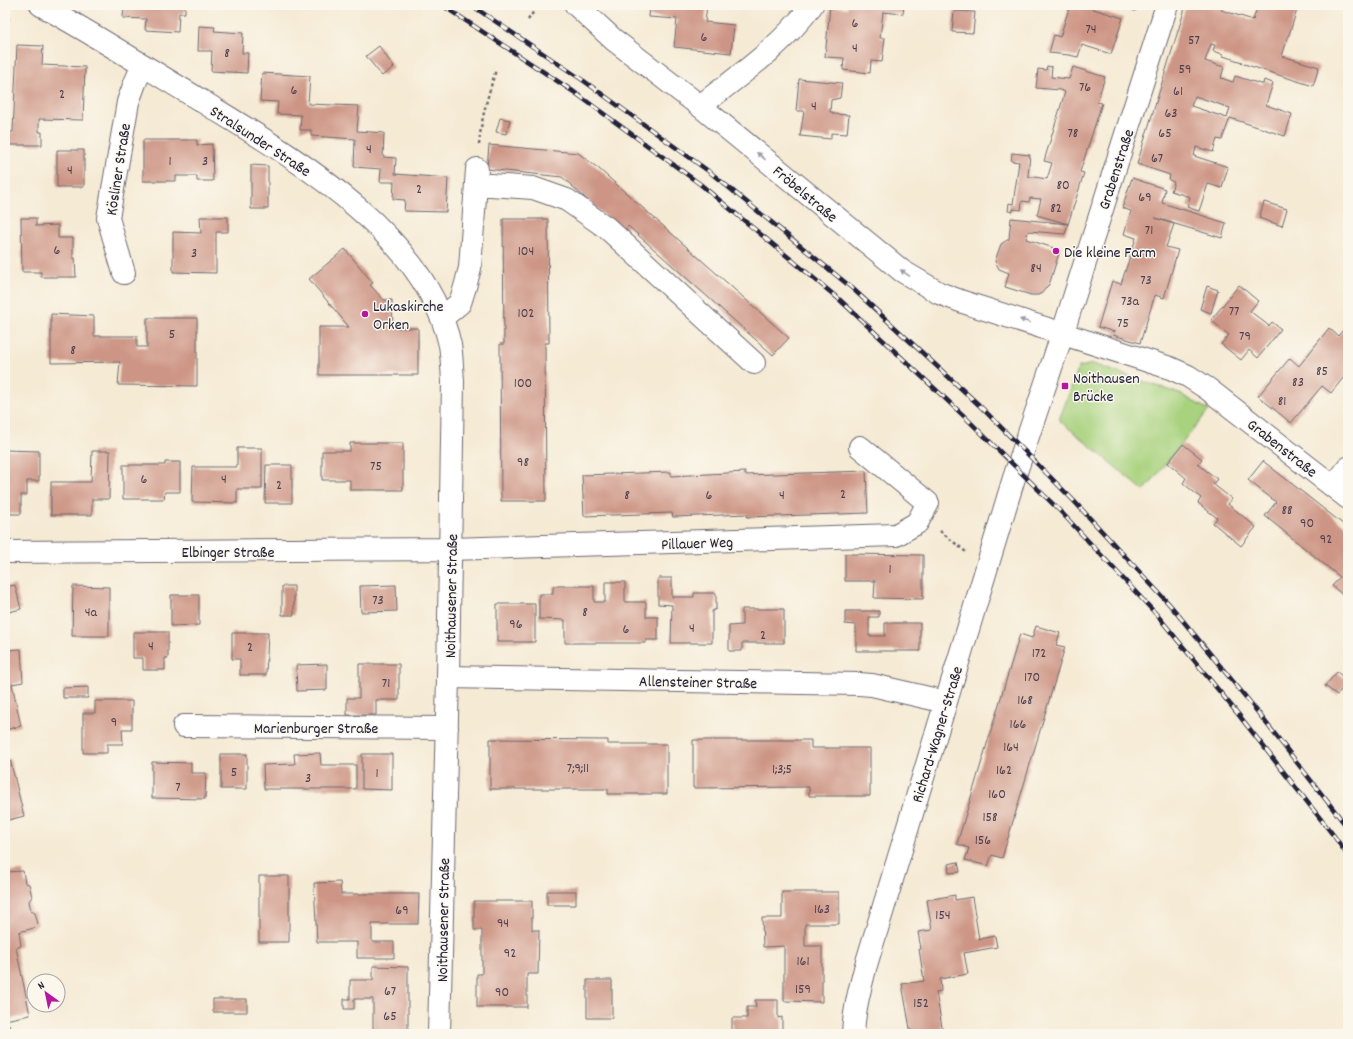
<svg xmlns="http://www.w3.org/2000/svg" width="1353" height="1039" font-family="Dekko,sans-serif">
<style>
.green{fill:#a8d27e;stroke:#657a5c}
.building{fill:#cd9585;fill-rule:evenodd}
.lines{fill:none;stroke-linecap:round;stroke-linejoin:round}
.minor-casing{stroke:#6c6871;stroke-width:24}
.path{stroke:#6c6871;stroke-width:2.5;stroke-dasharray:3 3;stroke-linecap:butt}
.minor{stroke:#fff;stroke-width:22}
.rail-casing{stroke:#22223b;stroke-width:4.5}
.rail{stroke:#fbf7ec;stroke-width:3;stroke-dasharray:9;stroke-linecap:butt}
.oneway{fill:#9c9ca7}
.poi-dot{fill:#b5179e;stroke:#fbf7ec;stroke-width:1.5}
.labels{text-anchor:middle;stroke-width:3;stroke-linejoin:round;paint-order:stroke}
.number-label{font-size:14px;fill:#4d3f4e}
.street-label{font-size:16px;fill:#22223b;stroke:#fbf7ec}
.poi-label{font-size:16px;fill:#22223b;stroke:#fbf7ec;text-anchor:start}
</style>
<rect width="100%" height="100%" fill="#fbf7ec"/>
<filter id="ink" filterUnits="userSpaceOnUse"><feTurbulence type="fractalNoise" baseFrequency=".025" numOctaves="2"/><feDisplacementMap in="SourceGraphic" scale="8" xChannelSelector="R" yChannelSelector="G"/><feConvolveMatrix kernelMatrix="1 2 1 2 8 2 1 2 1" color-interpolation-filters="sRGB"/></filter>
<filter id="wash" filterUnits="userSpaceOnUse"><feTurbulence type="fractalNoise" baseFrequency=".012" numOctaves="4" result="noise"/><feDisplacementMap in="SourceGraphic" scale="16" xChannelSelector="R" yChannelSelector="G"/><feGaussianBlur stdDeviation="0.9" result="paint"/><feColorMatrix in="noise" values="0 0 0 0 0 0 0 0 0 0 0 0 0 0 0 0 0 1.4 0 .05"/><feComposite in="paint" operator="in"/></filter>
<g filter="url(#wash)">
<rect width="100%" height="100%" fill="#f5ead4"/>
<!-- green -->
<path class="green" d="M1093,364L1178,393L1209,410L1144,491L1059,420L1079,367Z"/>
<g id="blocks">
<!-- building -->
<path class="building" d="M124,5H185V13H179L178,32L145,30L146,19L123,18Z
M650,5H707L705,22L734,25L731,53L674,47L677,19L649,17Z
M848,5H904L903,14L883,12L880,38H885L882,62L871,61L870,73L843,70L844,58L825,57L830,6L847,8Z
M1070,5H1080L1123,18L1111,54L1082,45L1078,57L1069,55L1049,53L1054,35L1060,37Z
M1119,5H1137L1135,11Z
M1186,5H1214L1222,8L1221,10L1253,20L1258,5H1297L1295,9L1297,10L1282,56L1319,67L1313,86L1241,63L1242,62L1223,56V54L1213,51L1215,45L1211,44L1205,61L1224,67L1221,78L1233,82L1235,76L1261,84H1263L1264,80L1273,83L1266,105L1292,114L1285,136L1230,118L1222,140L1217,139L1213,152L1196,147L1194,156L1228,167L1222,188L1208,184L1199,211L1187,207L1190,197L1171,191L1174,182L1169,180L1170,175L1137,164ZM1195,96L1230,108L1227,118L1191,106Z
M954,11L975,12L973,33L952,32Z
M5,18H9L6,46H5Z
M199,26L215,27L214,31L243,33L242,53H248L247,73L211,71L212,51H198Z
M17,45L43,46L42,65L85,67L83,120L39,119V132H42V145H5V132H13Z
M379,46L394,67L382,76L366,56Z
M1047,66L1052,67L1051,77L1069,79L1073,67L1105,77L1097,102L1102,103L1080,172L1084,173L1068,224L1037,215L1041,199L1030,198L1029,202L1022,201L1021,210L1013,209V212L1008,211L1009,203L1013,204L1019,162L1011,161L1012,153L1030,155L1028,176L1047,179L1052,163L1044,161L1065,92L1060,90L1036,88L1038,69L1046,70Z
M262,73L310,76L308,104L359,106L357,131L384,133L383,157L396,158L395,174L448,178L446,212L404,211L405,200L393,199L394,182H380L381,169L354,167L355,139L311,136V130H300L301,115L277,114L278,102L260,101Z
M799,79L842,83L840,98L831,100L830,112H833V114L849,115L847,134L831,133V139L800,136L804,111H796Z
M500,118L510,120L506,134L496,132Z
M143,140H197V145L212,144L213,181H197V176H176V181H143Z
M489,145L578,153L598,168L789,338L773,355L628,226L623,232L562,177L487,169Z
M57,150H84V187H57Z
M251,165L268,166V209H251Z
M1132,178L1165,189L1162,203L1226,223L1222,238L1155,218L1174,224L1166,247L1178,250L1164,298L1155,295L1140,343L1113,335L1115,332L1098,327L1112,281L1121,284L1136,238L1124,234L1131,211L1122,208Z
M1264,202L1287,209L1282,226L1259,218Z
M200,217H228V232H216V273L173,272V232L201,233Z
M21,218H36V226L58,225V238H73V258H75L76,277H41V272H22Z
M1011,218L1068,224L1065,234L1028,231L1026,239L1060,250L1049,285H1048L1042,293L1038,295H1031L1005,287L1009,273L999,269L995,261L1001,244L1009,239Z
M503,219H548L549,343H545L546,501H501L500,344H504Z
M345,249L373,283L370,285L384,300H392L393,328H418V375H319V327H349L309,279Z
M1239,285L1258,301L1250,311L1269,326L1272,322L1281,329L1258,358L1249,350L1241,360L1221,344L1229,335L1211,320Z
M1207,286L1218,290L1211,313L1200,309Z
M51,314L94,316V336H137V347H147V318H197V386L118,385L120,362L51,363Z
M1348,324V372L1331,393L1322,386L1291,423L1258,396L1290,358L1299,366L1329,328L1338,336Z
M350,443H403V490H350V480H322V451H350Z
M1183,444L1202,459L1198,464L1217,479L1213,484L1232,499L1228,504L1256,527L1241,546L1213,523L1217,518L1198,503L1201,498L1183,483L1186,478L1168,463Z
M237,448H262V489H237V503L192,502L193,467H237Z
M5,450L39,451V481H27V495H21V514H5Z
M92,451H110L109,499H92V515H51V482H91Z
M1263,461L1348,528V599L1332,586L1340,577L1265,516L1276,502L1248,480Z
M165,462H180V492H165L164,499H123V465H165Z
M266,465H292V503H265Z
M866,471L868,513L747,517V514L673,517L672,513L584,516L582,475L671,472V476L745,472V475Z
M845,554L923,555V599L874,598L875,581H845Z
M658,578H672V597H694V593H716V609L712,611V643H671L672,605L658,604Z
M605,582H625V602H646V617H658V640H646V643H565V620L539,619V594H553V586H594V602H605Z
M15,585L21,609L5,613V587Z
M396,585L397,611L361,612L360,586Z
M73,586L109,587V636H72Z
M282,586H294V615H282Z
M171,595H199V625L171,626Z
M497,604H535V642H497Z
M742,609H784V643H742V651H729V626L742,625Z
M845,611H879V617H869V636H885V623H920V651H856V625L845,624Z
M1036,626L1060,633L1056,645L1065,647L1002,858L992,855L988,866L965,860L969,848L957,844L1020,634L1032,638Z
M133,632H168V658H165V670H143V658H133Z
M232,633H268L266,675H240V659H232Z
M21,649L23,682L12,684L21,726L5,730V650Z
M327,664V690L297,691L296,665Z
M359,664H399V700H376V715H347V698H359Z
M1337,672L1348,681L1337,695L1325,686Z
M88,687V698H63V688Z
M95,701H132V729H122L123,744H107V753H83V713H95Z
M490,739L608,740V744H667V794H608V789H490Z
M693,740H811V748H870V796H809V787L693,788Z
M320,753L321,765H356V789H264L263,765L295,764L294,754Z
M221,754H247V789H221Z
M362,754H392V790L362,789Z
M5,759H10L24,816L5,821Z
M152,762L191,763V773H206L205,799L152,798Z
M958,862L960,872L949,873L948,864Z
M23,871L25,883L29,884L32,897L29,901L31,911L35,913L38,924L34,928L19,932L21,946L16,948L30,1015L5,1020V872Z
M259,876H289V942H259Z
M340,882L341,894H419L418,924H372V942H394V958H357V942H317L314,883Z
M547,891H576V905H547Z
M782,892H839V924H805V946H822V1002L784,1001V946L763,947L762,918H782Z
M955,895V900L972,897L979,939L995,936L997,947L964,953L968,974L940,979L941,991L936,992L943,1033L948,1032V1034H911L902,984L924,981L919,949H921L918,932L932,930L927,900Z
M474,901H532V930H539L538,974H527V1007H477V974H482V930H474Z
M373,966L408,967V1031H373V999H354V1009H344V999H350V980H373Z
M587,980H612V1018H587Z
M213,999H247V1012H213Z
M755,1000H778V1018L782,1017V1034H732V1018H747V1007H756Z
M9,1024L11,1034H5V1025Z"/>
</g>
</g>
<g filter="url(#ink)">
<use href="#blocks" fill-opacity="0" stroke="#6c6871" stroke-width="1"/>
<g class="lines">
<defs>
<path id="minor" d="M41,5C95,35 147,68 200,100C291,156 425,232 450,345C452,357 452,369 453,381L448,677L439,1034
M576,5L614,40L700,106L902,271L939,293L963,302L1170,368L1188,376L1208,389L1348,498
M700,106C740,75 782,46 812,5
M476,184L533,188L567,200L607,228L754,363
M124,273L108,218L128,102L135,83L143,65
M442,318L460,303L465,287L470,268L477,169
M1334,486L1348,468
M5,552L451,549L896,535L917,523L928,503L860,447
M448,677L859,684L872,685L946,702
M184,726L447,728
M853,1034C854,1010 860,988 866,965L1014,478L1063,332L1167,5"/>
</defs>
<!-- minor casing -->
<use href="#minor" class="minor-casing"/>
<!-- path -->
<path class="path" d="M528,20L538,5
M479,145C481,119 488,95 496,70
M940,531L966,552"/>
<!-- minor -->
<use href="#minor" class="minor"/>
<defs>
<path id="rail" d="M442,5L574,92L700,184L840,300L965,417L1062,513L1157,615L1238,714L1334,836L1348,856
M471,5L584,81L711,173L852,288L979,405L1073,500L1170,605L1249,701L1348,828"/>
</defs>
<!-- rail casing -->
<use href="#rail" class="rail-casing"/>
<!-- rail -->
<use href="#rail" class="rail"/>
</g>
<!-- one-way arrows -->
<defs><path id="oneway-solid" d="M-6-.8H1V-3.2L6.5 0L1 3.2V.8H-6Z"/></defs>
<g class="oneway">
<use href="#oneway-solid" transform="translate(761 156) rotate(-140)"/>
<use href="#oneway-solid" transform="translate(905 273) rotate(-146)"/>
<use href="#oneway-solid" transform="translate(1025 321) rotate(-163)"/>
</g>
</g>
<!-- markers -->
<g class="poi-dot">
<circle cx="1056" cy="251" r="4"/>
<circle cx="365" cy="314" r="4"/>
<rect x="1061" y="382" width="8" height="8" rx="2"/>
</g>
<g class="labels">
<!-- number labels -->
<g class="number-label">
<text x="855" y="27">6</text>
<text x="1091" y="33">74</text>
<text x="704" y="41">6</text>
<text x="1194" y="44">57</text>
<text x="855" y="52">4</text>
<text x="227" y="57">8</text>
<text x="1185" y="73">59</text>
<text x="1085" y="91">76</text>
<text x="294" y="94">6</text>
<text x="1178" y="95">61</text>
<text x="62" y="98">2</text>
<text x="814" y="110">4</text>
<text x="1171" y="117">63</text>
<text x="1073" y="137">78</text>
<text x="1165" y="137">65</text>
<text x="369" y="153">4</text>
<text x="1157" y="162">67</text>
<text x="170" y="165">1</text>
<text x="205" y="165">3</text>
<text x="70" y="174">4</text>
<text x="1063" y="189">80</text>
<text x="419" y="193">2</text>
<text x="1145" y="201">69</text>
<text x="1056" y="212">82</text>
<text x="1149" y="234">71</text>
<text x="57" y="254">6</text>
<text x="526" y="255">104</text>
<text x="194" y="257">3</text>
<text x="1036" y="272">84</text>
<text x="1146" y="284">73</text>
<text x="1130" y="305">73a</text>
<text x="1234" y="315">77</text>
<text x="526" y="317">102</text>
<text x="1123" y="327">75</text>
<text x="172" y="338">5</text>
<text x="1245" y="340">79</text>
<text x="73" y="354">8</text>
<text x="1322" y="375">85</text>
<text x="1298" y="386">83</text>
<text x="523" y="387">100</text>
<text x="1282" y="405">81</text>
<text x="523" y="466">98</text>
<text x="376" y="470">75</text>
<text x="144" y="483">6</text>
<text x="224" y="483">4</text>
<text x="279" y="489">2</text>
<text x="843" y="498">2</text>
<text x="627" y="499">8</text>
<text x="709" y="499">6</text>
<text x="782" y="499">4</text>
<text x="1287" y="514">88</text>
<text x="1307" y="527">90</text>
<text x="1326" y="543">92</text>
<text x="890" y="573">1</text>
<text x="378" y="604">73</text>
<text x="91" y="616">4a</text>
<text x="585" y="616">8</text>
<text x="516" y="628">96</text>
<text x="692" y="632">4</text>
<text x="626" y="633">6</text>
<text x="763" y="639">2</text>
<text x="151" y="650">4</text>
<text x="250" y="651">2</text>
<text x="1039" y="657">172</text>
<text x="1032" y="681">170</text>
<text x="386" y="687">71</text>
<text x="1025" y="704">168</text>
<text x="114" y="726">9</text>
<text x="1018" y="728">166</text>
<text x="1011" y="751">164</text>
<text x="578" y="772">7;9;11</text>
<text x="782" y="773">1;3;5</text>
<text x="1004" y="774">162</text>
<text x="234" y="776">5</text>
<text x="377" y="777">1</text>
<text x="308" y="782">3</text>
<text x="178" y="791">7</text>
<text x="997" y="798">160</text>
<text x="990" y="821">158</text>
<text x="983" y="844">156</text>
<text x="822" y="913">163</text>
<text x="402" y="914">69</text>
<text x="943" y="919">154</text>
<text x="503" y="927">94</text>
<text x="510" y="957">92</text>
<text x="803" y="965">161</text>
<text x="803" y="993">159</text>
<text x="390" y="995">67</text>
<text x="502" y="996">90</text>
<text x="921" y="1007">152</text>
<text x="390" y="1020">65</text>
</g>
<!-- street labels -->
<g class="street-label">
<text transform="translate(261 140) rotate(33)" y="6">Stralsunder Straße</text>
<text transform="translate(117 169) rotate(-81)" y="6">Kösliner Straße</text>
<text transform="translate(1115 169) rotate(-72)" y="6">Grabenstraße</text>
<text transform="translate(806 193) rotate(40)" y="6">Fröbelstraße</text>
<text transform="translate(1283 447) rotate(38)" y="6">Grabenstraße</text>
<text transform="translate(697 542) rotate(-2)" y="6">Pillauer Weg</text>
<text x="228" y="557">Elbinger Straße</text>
<text transform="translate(450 596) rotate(-89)" y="6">Noithausener Straße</text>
<text transform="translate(698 681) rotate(1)" y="6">Allensteiner Straße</text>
<text x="316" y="733">Marienburger Straße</text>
<text transform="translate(936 734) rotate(-73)" y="6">Richard-Wagner-Straße</text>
<text transform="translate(442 920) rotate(-89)" y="6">Noithausener Straße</text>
</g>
<!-- poi labels -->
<g class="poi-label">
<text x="1064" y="257">Die kleine Farm</text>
<text x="373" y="311">Lukaskirche<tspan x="373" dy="18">Orken</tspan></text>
<text x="1073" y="383">Noithausen<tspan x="1073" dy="18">Brücke</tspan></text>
</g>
</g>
<!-- margin -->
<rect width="1353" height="1039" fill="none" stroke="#fbf7ec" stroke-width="20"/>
<!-- north arrow -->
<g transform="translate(46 993) rotate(327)"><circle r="19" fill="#fbf7ec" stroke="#a4a2a5"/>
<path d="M0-3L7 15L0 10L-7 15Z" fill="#b5179e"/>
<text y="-6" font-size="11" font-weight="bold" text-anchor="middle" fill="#22223b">N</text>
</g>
</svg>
